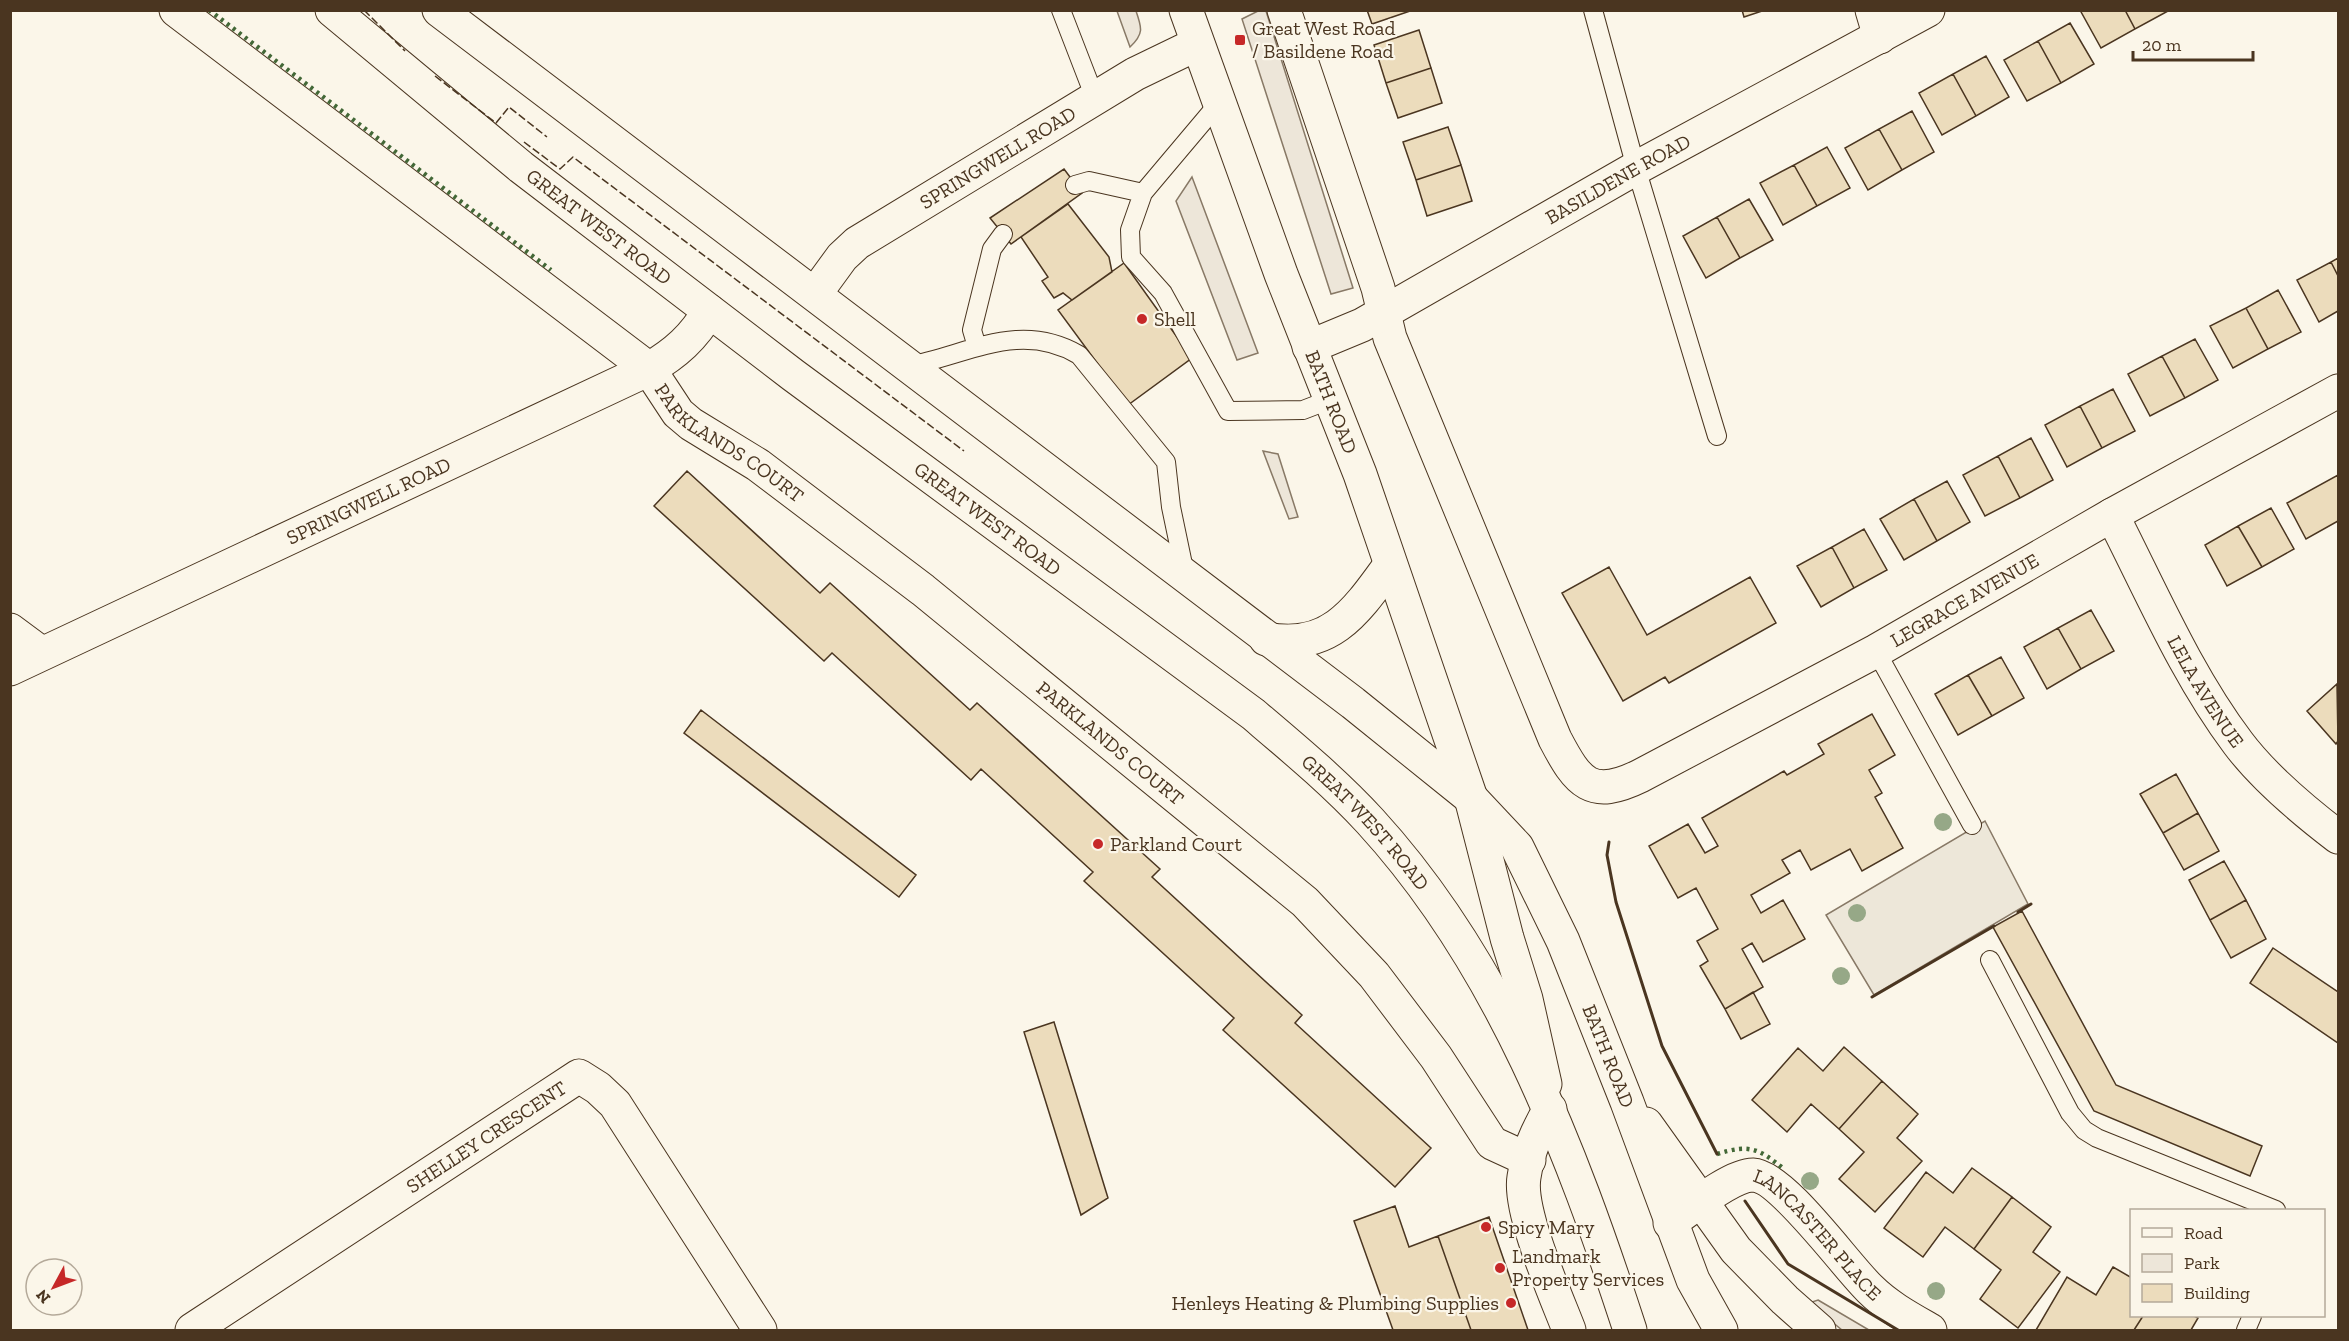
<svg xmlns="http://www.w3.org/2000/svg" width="2349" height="1341" font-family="'Zilla Slab',serif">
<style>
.green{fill:#ede6d9;stroke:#887966;stroke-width:1.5}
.parking{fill:#ede7d9;stroke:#887966;stroke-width:1.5}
.building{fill:#ecdcbc;stroke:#4a3520;stroke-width:1.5}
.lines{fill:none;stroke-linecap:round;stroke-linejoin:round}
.service-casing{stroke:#4a3520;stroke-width:20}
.minor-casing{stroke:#4a3520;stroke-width:35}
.primary-casing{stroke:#4a3520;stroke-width:35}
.trunk-casing{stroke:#4a3520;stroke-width:35}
.service{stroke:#fbf6e9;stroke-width:18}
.minor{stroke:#fbf6e9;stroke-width:33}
.primary{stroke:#fbf6e9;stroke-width:33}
.trunk{stroke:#fbf6e9;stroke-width:33}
.hedge{stroke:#436837;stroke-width:4.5;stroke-dasharray:3 4.5;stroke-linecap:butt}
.fence{stroke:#4a3520;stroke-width:1.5;stroke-dasharray:8 3;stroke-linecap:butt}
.wall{stroke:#4a3520;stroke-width:3}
.tree{fill:#96a887}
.poi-dot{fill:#c62828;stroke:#fbf6e9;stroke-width:2}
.labels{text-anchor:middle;stroke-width:4.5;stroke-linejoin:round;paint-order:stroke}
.poi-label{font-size:20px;fill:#4a3520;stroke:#fbf6e9;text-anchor:start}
.street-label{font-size:20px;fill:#4a3520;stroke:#fbf6e9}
</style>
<rect width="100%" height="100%" fill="#fbf6e9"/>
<!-- green -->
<path class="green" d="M1117,11H1136C1142,28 1144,34 1130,47Z
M1258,11H1266L1353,288L1331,294L1242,19Z
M1192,177L1258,353L1237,360L1176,201Z
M1263,451L1278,454L1298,517L1289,519Z
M1818,1300L1869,1330H1842L1809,1303Z"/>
<!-- parking -->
<path class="parking" d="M1985,821L2028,904L1874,995L1826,915Z"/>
<!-- building -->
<path class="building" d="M1367,10H1413L1372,24Z
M1742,10H1765L1744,17Z
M2080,10H2125L2135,29L2101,48Z
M2125,10H2168V11L2135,29Z
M2070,23L2094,64L2061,83L2038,41Z
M1419,30L1431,68L1386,83L1374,45Z
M2038,41L2061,83L2027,101L2004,60Z
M1986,56L2009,97L1976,116L1953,74Z
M1431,68L1442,103L1398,118L1386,83Z
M1953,74L1976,116L1942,135L1919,93Z
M1912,111L1934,152L1902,170L1879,129Z
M1448,127L1461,165L1416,180L1403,142Z
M1879,129L1902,170L1868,190L1845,148Z
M1827,147L1850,188L1817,206L1794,165Z
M1461,165L1472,201L1427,216L1416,180Z
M1794,165L1817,206L1783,225L1760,183Z
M1064,169L1082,193L1011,244L990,218Z
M1749,199L1773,240L1740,258L1717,217Z
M1068,204L1109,257L1112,272L1072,300L1063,293L1054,298L1042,281L1048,277L1021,237Z
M1717,217L1740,258L1706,278L1683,236Z
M2338,258V276L2331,262Z
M2331,262L2338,276V311L2319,322L2297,280Z
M1124,263L1192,358L1128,405L1058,310Z
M2278,290L2301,332L2268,349L2246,308Z
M2246,308L2268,349L2233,368L2210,326Z
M2195,339L2218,380L2185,398L2162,356Z
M2162,356L2185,398L2150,416L2128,374Z
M2113,389L2135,431L2102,448L2080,406Z
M2080,406L2102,448L2067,467L2045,425Z
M2031,438L2053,480L2020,498L1998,456Z
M1998,456L2020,498L1985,516L1963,475Z
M687,471L820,593L830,583L970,710L977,703L1160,869L1152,877L1302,1015L1295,1023L1431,1148L1395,1187L1223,1030L1234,1018L1084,881L1093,872L981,769L971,780L832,653L824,661L654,506Z
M2338,475V521L2306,539L2287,503Z
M1947,481L1970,522L1937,541L1914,499Z
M1914,499L1937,541L1904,560L1880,519Z
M2271,508L2294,549L2262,567L2238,526Z
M2238,526L2262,567L2227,586L2205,545Z
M1864,529L1887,570L1854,588L1832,547Z
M1832,547L1854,588L1821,607L1797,566Z
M1609,567L1647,635L1750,577L1776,623L1669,683L1665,677L1623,701L1562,593Z
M2091,610L2114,651L2081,669L2058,628Z
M2058,628L2081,669L2047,689L2024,647Z
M2001,657L2024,698L1992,716L1968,675Z
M1968,675L1992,716L1958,735L1935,694Z
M2337,684L2338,741L2336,744L2307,711Z
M701,710L916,875L899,897L684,733Z
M1872,714L1895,755L1869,770L1882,793L1875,797L1903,848L1862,871L1850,849L1811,870L1800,850L1782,860L1790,873L1751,895L1761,913L1783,900L1805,939L1763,962L1752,943L1742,949L1763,987L1725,1009L1700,966L1708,961L1697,941L1718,929L1696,888L1678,898L1649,846L1688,824L1705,853L1718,846L1702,818L1784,771L1787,775L1824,754L1818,744Z
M2176,774L2198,813L2163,833L2140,794Z
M2198,813L2219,851L2184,870L2163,833Z
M2224,861L2246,900L2210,920L2189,880Z
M2246,900L2266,939L2231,958L2210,920Z
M2022,911L2116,1085L2262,1146L2250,1176L2094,1111L1993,927Z
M2273,948L2338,992V1043L2250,983Z
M1753,992L1770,1024L1741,1039L1725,1009Z
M1054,1022L1108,1198L1081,1215L1024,1032Z
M1844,1047L1882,1081L1839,1129L1811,1104L1787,1132L1752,1100L1798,1048L1823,1071Z
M1882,1081L1918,1114L1897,1138L1922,1161L1875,1212L1839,1179L1864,1152L1839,1129Z
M1972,1168L2012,1197L1974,1249L1945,1227L1923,1257L1884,1228L1926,1172L1953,1193Z
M2012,1197L2051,1227L2033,1252L2060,1272L2018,1328L1980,1299L2001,1270L1974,1249Z
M1395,1206L1409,1247L1438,1236L1471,1330H1393L1354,1221Z
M1489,1217L1528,1330H1471L1438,1236Z
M2113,1267L2132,1278V1316H2143L2134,1330H2036L2067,1277L2096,1295Z
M2143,1316H2194L2198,1318L2191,1330H2134Z"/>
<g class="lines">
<defs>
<path id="service" d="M1061,10L1095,98
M1593,10L1636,168L1717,436
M1218,104L1143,193L1130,230L1131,257L1163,293L1228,411L1303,410L1329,400
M1075,185L1089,181L1143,193
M977,347L972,330L992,249L1003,234
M908,366C968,355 1019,320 1079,355L1166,462L1171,507L1185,574
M1876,651L1972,825
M1990,960L2070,1113L2084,1130L2097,1138L2276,1210
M2246,1330L2252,1316"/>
<g id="minor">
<path id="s1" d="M176,10L649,369L678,413L691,424L758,465L923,590L1305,902L1374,975L1436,1057L1492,1143L1529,1160"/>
<path id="s2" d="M1284,10L1378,288L1390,338L1555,739C1578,783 1591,800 1640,776L1876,651L2112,515L2338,391"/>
<path d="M1872,10L1880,37"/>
<path id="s3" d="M815,294L842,257L857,243L1135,74L1197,44"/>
<path id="s4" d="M1309,347L1362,325L1636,168L1928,10"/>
<path id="s5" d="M2112,515C2151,591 2186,674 2238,743C2265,779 2304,811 2338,837"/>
<path d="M10,630L41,653"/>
<path id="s6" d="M10,669L649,369C676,353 694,337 709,311"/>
<path d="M1550,1109C1537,1131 1528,1151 1524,1177C1518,1211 1556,1296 1569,1330"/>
<path id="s7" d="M1670,1223C1689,1210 1731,1175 1753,1175C1782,1176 1846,1266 1870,1289C1887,1306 1909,1318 1930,1330"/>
<path id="s8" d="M192,1330L579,1076L598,1088L615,1104L760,1330"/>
</g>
<g id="primary">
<path id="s9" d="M1186,10L1281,274L1360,474L1471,798L1507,938L1526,999L1545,1084"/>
<path d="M1266,639C1330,651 1356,612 1390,565"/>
</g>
<g id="trunk">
<path id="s10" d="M332,10L521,167L793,375L1253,714C1293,748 1334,782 1370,821C1501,964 1571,1149 1630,1330"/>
<path id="s11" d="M439,10L1353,703L1471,798L1517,847L1563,941L1627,1102L1693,1280L1721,1330"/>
<path d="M1646,1124L1736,1250L1785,1300L1819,1330"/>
</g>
</defs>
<!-- service casing -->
<use href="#service" class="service-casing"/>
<!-- minor casing -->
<use href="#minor" class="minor-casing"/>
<!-- primary casing -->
<use href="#primary" class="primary-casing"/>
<!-- trunk casing -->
<use href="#trunk" class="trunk-casing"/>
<!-- service -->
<use href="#service" class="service"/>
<!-- minor -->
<use href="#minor" class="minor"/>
<!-- primary -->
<use href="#primary" class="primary"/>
<!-- trunk -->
<use href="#trunk" class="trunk"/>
<!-- hedge -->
<path class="hedge" d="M209,10L551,270
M1717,1154C1750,1144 1758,1148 1784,1169"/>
<!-- fence -->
<path class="fence" d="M364,10L405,51
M435,76L496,123L509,107L547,137
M524,142L560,169L573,157L964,451"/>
<!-- wall -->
<path class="wall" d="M1609,842L1607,855L1616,902L1662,1046L1717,1154
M2018,912L2031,904
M1872,997L1994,926
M1745,1201L1788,1264L1898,1330"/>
</g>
<!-- trees -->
<g class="tree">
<circle cx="1943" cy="822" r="9"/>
<circle cx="1857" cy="913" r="9"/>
<circle cx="1841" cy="976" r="9"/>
<circle cx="1810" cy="1181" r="9"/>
<circle cx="1936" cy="1291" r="9"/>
</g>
<!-- markers -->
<g class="poi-dot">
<rect x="1234" y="34" width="12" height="12" rx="3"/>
<circle cx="1142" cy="319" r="6"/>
<circle cx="1098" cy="844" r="6"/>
<circle cx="1486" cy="1227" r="6"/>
<circle cx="1500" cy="1268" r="6"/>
<circle cx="1511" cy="1303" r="6"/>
</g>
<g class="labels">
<!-- poi labels -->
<g class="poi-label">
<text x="1252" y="35">Great West Road<tspan x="1252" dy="23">/ Basildene Road</tspan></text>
<text x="1154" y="326">Shell</text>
<text x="1110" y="851">Parkland Court</text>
<text x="1498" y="1234">Spicy Mary</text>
<text x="1512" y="1263">Landmark<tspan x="1512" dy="23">Property Services</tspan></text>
<text x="1499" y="1310" text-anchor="end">Henleys Heating &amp; Plumbing Supplies</text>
</g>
<!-- street labels -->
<g class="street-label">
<text dy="7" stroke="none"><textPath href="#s3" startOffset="231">SPRINGWELL ROAD</textPath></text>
<text dy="7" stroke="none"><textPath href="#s4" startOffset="352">BASILDENE ROAD</textPath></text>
<text dy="7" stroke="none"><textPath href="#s10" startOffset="344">GREAT WEST ROAD</textPath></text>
<text dy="7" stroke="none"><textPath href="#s9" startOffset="418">BATH ROAD</textPath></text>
<text dy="7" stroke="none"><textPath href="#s1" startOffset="705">PARKLANDS COURT</textPath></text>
<text dy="7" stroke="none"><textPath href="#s6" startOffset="396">SPRINGWELL ROAD</textPath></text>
<text dy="7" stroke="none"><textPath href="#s10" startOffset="830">GREAT WEST ROAD</textPath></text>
<text dy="7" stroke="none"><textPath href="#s2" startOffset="1258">LEGRACE AVENUE</textPath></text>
<text dy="7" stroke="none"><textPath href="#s5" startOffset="200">LELA AVENUE</textPath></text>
<text dy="7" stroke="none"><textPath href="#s1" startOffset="1191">PARKLANDS COURT</textPath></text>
<text dy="7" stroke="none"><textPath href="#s10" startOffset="1316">GREAT WEST ROAD</textPath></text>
<text dy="7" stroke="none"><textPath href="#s11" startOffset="1594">BATH ROAD</textPath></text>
<text dy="7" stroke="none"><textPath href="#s8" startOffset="352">SHELLEY CRESCENT</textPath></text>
<text dy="7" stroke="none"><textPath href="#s7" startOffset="186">LANCASTER PLACE</textPath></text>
</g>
</g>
<!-- border -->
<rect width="2349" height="1341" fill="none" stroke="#4a3520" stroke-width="24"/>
<!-- legend -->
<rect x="2130" y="1209" width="195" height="108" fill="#fbf6e9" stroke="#b4a999" stroke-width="1.5"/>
<rect x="2142" y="1228" width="30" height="9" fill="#fbf6e9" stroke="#b4a999" stroke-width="1.5"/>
<text x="2184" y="1239" font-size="18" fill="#4a3520">Road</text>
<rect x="2142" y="1254" width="30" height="18" fill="#ede6d9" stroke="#b4a999" stroke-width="1.5"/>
<text x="2184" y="1269" font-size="18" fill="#4a3520">Park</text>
<rect x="2142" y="1284" width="30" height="18" fill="#ecdcbc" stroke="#b4a999" stroke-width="1.5"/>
<text x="2184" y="1299" font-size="18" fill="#4a3520">Building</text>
<!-- north arrow -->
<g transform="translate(54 1287) rotate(229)"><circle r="28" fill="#fbf6e9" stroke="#b4a999" stroke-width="1.5"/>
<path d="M0-4.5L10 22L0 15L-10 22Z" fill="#c62828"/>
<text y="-9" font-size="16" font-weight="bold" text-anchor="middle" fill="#4a3520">N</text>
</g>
<!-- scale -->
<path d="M2133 51v9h120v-9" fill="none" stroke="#4a3520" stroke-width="3"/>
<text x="2142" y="51" font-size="18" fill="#4a3520" stroke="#fbf6e9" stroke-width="4.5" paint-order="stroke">20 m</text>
</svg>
